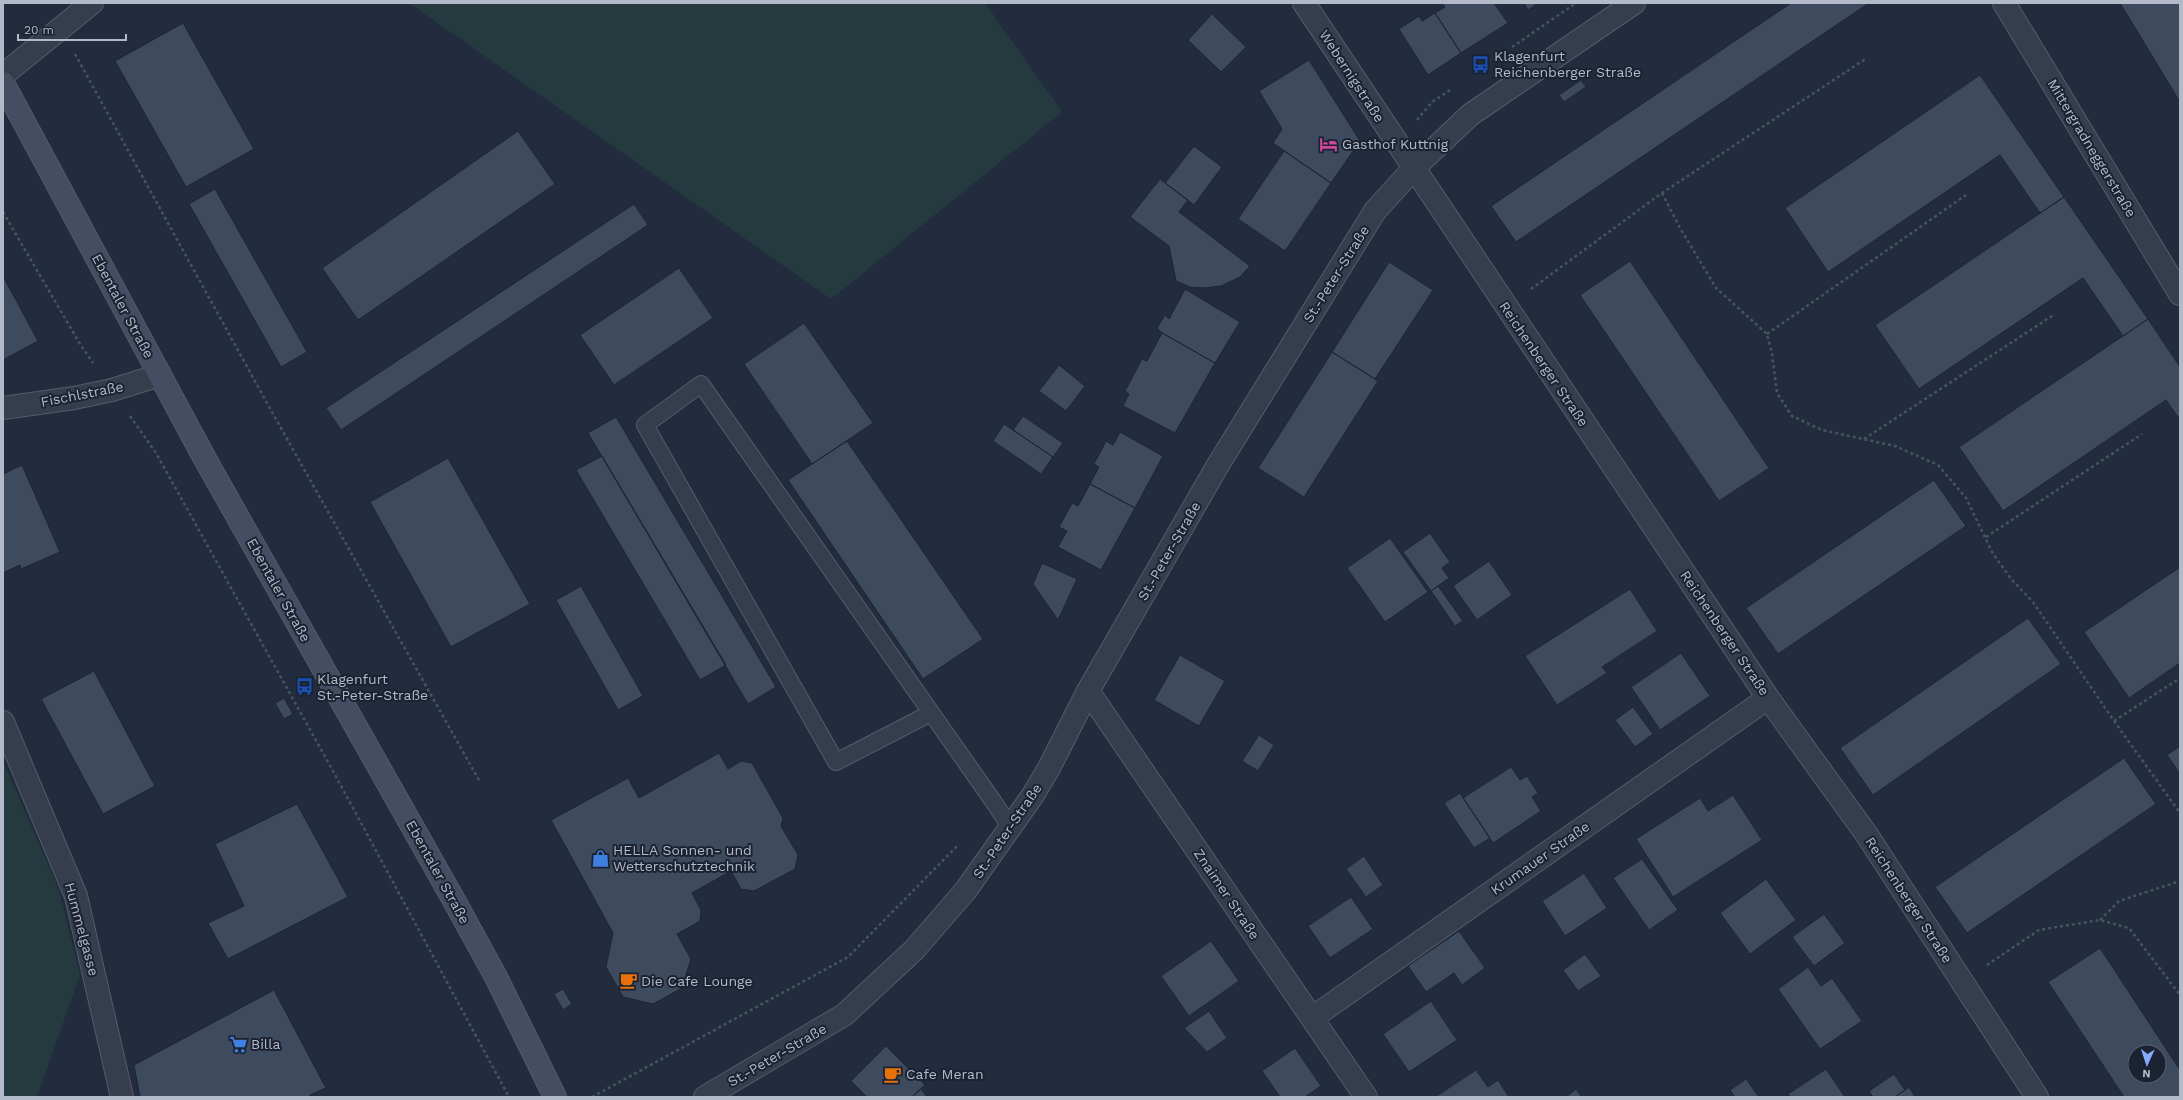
<svg xmlns="http://www.w3.org/2000/svg" width="2183" height="1100" font-family="'Work Sans',sans-serif">
<style>
.green{fill:#243a3f}
.building{fill:#3e4a5d;stroke:#1d2535;fill-rule:evenodd}
.lines{fill:none;stroke-linecap:round;stroke-linejoin:round}
.service-casing{stroke:#545c6c;stroke-width:18}
.minor-casing{stroke:#545c6c;stroke-width:24}
.secondary-casing{stroke:#545c6c;stroke-width:24}
.path{stroke:#42575c;stroke-width:2.5;stroke-dasharray:3 3;stroke-linecap:butt}
.service{stroke:#363e4e;stroke-width:16}
.minor{stroke:#363e4e;stroke-width:22}
.secondary{stroke:#444d61;stroke-width:22}
.labels{text-anchor:middle;stroke-width:4;stroke-linejoin:round;paint-order:stroke}
.poi-label{font-size:14px;fill:#b2b9c9;stroke:#1b2333;text-anchor:start}
.street-label{font-size:14px;fill:#b2b9c9;stroke:#1b2333}
</style>
<rect width="100%" height="100%" fill="#222c3e"/>
<!-- green -->
<path class="green" d="M409,3H985L1062,112L831,299Z
M3,761L59,890L80,975L37,1097H3Z"/>
<!-- building -->
<path class="building" d="M1442,3H1494L1508,23L1461,53L1435,13L1445,7Z
M1524,3H1538L1528,10Z
M1791,3H1869L1516,242L1491,206Z
M2120,3H2180V102Z
M1435,13L1461,53L1428,75L1399,29L1419,16L1422,21Z
M1212,14L1246,47L1221,72L1188,40Z
M183,23L254,149L186,187L115,61Z
M1309,60L1360,141L1331,183L1273,143L1282,129L1259,91Z
M1980,75L2064,197L2040,213L2000,155L1828,272L1785,208Z
M1581,80L1586,87L1564,102L1559,95Z
M518,131L555,184L358,320L322,268Z
M1194,146L1222,167L1194,205L1165,183Z
M1284,151L1331,183L1285,251L1238,219Z
M1160,179L1188,200L1179,212L1250,266L1240,277L1221,286L1204,288L1190,287L1176,281L1169,246L1130,217Z
M215,189L307,352L281,367L189,204Z
M2064,197L2148,319L2123,336L2083,278L1919,389L1875,325Z
M634,204L648,225L341,430L326,408Z
M1630,261L1769,468L1719,501L1580,295Z
M1389,262L1433,290L1375,379L1332,352Z
M679,268L713,318L614,385L580,335Z
M3,276L38,341L3,360Z
M1185,289L1240,322L1215,363L1162,333L1157,328L1165,315L1169,319Z
M2148,319L2180,367V420L2166,400L2003,511L1959,447Z
M804,323L873,423L812,464L744,364Z
M1162,333L1215,363L1175,433L1123,406L1129,394L1125,391L1142,359L1147,361Z
M1332,352L1378,381L1304,497L1258,468Z
M1059,365L1085,386L1066,411L1039,391Z
M1023,416L1063,443L1053,457L1013,430Z
M616,417L776,687L748,704L588,433Z
M1004,424L1053,457L1041,474L993,441Z
M1120,432L1163,456L1135,508L1090,484L1099,467L1094,464L1106,441L1113,445Z
M847,441L983,639L923,679L788,480Z
M602,456L726,665L700,680L576,470Z
M448,458L530,604L451,647L370,502Z
M22,465L60,552L21,569L20,565L3,573V474Z
M1934,480L1966,526L1778,654L1746,608Z
M1090,484L1135,508L1101,570L1058,547L1067,531L1059,527L1072,503L1078,506Z
M1430,533L1450,562L1442,568L1449,578L1431,591L1403,552Z
M1390,538L1428,592L1385,622L1347,568Z
M1489,561L1512,595L1477,620L1453,586Z
M1042,563L1077,579L1058,620L1033,584Z
M2180,567V663L2129,698L2084,632Z
M581,586L643,696L618,710L556,600Z
M1438,586L1463,621L1455,626L1431,591Z
M1630,589L1657,631L1602,667L1607,673L1557,705L1525,656Z
M2028,618L2061,664L1873,795L1840,748Z
M1681,653L1710,696L1660,730L1631,687Z
M1180,655L1225,681L1199,726L1154,700Z
M94,671L155,786L103,814L41,699Z
M284,698L293,714L284,719L275,703Z
M1633,707L1653,734L1635,747L1615,720Z
M1259,735L1274,745L1258,771L1242,761Z
M2180,746V774L2167,755Z
M719,753L728,769L741,761L752,763L783,818L781,826L798,855L795,869L754,891L741,889L731,871L692,893L701,910L700,921L677,934L691,959L682,988L653,1004L623,997L606,967L613,933L551,820L628,778L639,798Z
M2124,758L2156,804L1967,933L1935,887Z
M1511,767L1520,780L1527,776L1538,793L1532,797L1541,811L1493,843L1463,798Z
M1460,793L1490,838L1474,848L1444,803Z
M1733,795L1762,840L1673,897L1636,839L1700,798L1708,811Z
M297,804L348,897L228,959L208,923L244,906L215,844Z
M1364,856L1383,885L1366,897L1346,869Z
M1642,859L1678,910L1649,930L1613,878Z
M1584,873L1607,908L1565,936L1542,901Z
M1766,879L1796,920L1750,954L1720,913Z
M1351,897L1373,929L1330,958L1308,926Z
M1824,914L1845,943L1814,966L1792,937Z
M1459,931L1485,968L1462,985L1454,973L1426,992L1408,966Z
M1211,941L1239,981L1189,1016L1161,976Z
M2100,948L2180,1070V1097H2124L2048,982ZM2135,1052H2159V1076H2135Z
M1585,954L1601,976L1578,991L1563,970Z
M1808,967L1821,986L1832,978L1862,1021L1820,1049L1778,989Z
M563,989L572,1004L563,1010L554,994Z
M274,990L326,1088L310,1095L311,1097H140L134,1065Z
M1431,1001L1457,1040L1409,1072L1383,1034Z
M1209,1011L1227,1038L1207,1052L1184,1028Z
M886,1046L925,1085L912,1097H867L851,1081Z
M1295,1048L1321,1086L1305,1097H1280L1262,1071Z
M1826,1069L1845,1097H1790L1788,1094Z
M1476,1070L1488,1087L1498,1080L1509,1097H1435Z
M1894,1074L1905,1090L1895,1097H1873L1869,1091Z
M1746,1079L1759,1097H1735L1730,1090Z
M1909,1087L1915,1097H1895L1905,1090Z
M921,1089L927,1097H912Z
M1576,1089L1582,1097H1566Z"/>
<g class="lines">
<defs>
<path id="service" d="M931,713L836,762L645,425L701,384L993,801L1011,828"/>
<path id="minor" d="M1304,3L1768,698L1867,835L2037,1097
M2004,3L2180,294
M3,75L92,3
M3,408L74,398L112,390L160,375
M1088,691L1366,1097
M3,722L76,896L122,1097
M1312,1018L1768,698
M705,1097L844,1015L914,950L966,890L1033,795L1049,768L1088,691L1218,465L1375,211L1413,169L1470,115L1634,3"/>
<path id="secondary" d="M3,83L205,459L456,904L496,977L555,1097"/>
</defs>
<!-- service casing -->
<use href="#service" class="service-casing"/>
<!-- minor casing -->
<use href="#minor" class="minor-casing"/>
<!-- secondary casing -->
<use href="#secondary" class="secondary-casing"/>
<!-- path -->
<path class="path" d="M1512,47L1576,3
M75,54L273,414L480,782
M1417,120L1432,102L1450,90
M1662,193L1680,228L1716,288L1767,334L1772,354L1777,393L1792,416L1822,430L1895,446L1938,465L1966,498L1993,554L2012,580L2033,602L2114,721L2180,813
M3,212L80,344L93,363
M1531,289L1662,193L1867,58
M1767,334L1966,195
M130,416L156,453L333,771L509,1097
M1864,439L2055,314
M1986,537L2142,434
M2114,721L2180,678
M2100,920L2119,901L2180,881
M1987,965L2039,930L2100,920L2129,928L2180,995
M592,1097L848,957L959,844"/>
<!-- service -->
<use href="#service" class="service"/>
<!-- minor -->
<use href="#minor" class="minor"/>
<!-- secondary -->
<use href="#secondary" class="secondary"/>
</g>
<!-- icons -->
<defs>
<symbol id="bus-bare" viewBox="-9 -9 18 18"><path d="M-5-6H5V4H4V6H2V4H-2V6H-4V4H-5ZM-3.5-4V0h7V-4ZM-3.5 1.2v1.5H-2V1.2ZM2 1.2v1.5H3.5V1.2Z" fill="#1a4fb4" stroke="#1b2333" stroke-width="2.5" paint-order="stroke"/></symbol>
<symbol id="hotel-bare" viewBox="-9 -9 18 18"><path d="M-6-4.5h1.5V1H6V5H4.5V3h-9V5H-6ZM-4 0a1.8 1.8 0 1 1 3.6 0ZM.5 0V-2.5h3Q6-2.5 6 0Z" fill="#d1479c" stroke="#1b2333" stroke-width="2.5" paint-order="stroke"/></symbol>
<symbol id="shop-bare" viewBox="-9 -9 18 18"><path d="M-5-2.5h2.3a2.7 3.5 0 0 1 5.4 0H5L5.5 6h-11ZM-1.5-2.5h3a1.5 2.3 0 0 0-3 0Z" fill="#3f7fe0" stroke="#1b2333" stroke-width="2.5" paint-order="stroke"/></symbol>
<symbol id="cafe-bare" viewBox="-9 -9 18 18"><path d="M-5.5-4.5H6V0H3Q3 3.5 0 3.5H-2.5Q-5.5 3.5-5.5 0ZM3-3.2v2h1.7v-2ZM-6 4.5H4V6H-6Z" fill="#e8710a" stroke="#1b2333" stroke-width="2.5" paint-order="stroke"/></symbol>
<symbol id="supermarket-bare" viewBox="-9 -9 18 18"><path d="M-6-5.5h2.5l.6 2H6L4.5 2H-2.5L-4.4-4H-6ZM-1.5 3.2a1.3 1.3 0 1 0 .1 0ZM3 3.2a1.3 1.3 0 1 0 .1 0Z" fill="#3f7fe0" stroke="#1b2333" stroke-width="2.5" paint-order="stroke"/></symbol>
</defs>
<g fill-rule="evenodd">
<use href="#bus-bare" x="1468" y="52" width="25" height="25"/>
<use href="#hotel-bare" x="1316" y="132" width="25" height="25"/>
<use href="#bus-bare" x="292" y="674" width="25" height="25"/>
<use href="#shop-bare" x="588" y="846" width="25" height="25"/>
<use href="#cafe-bare" x="616" y="968" width="25" height="25"/>
<use href="#supermarket-bare" x="226" y="1032" width="25" height="25"/>
<use href="#cafe-bare" x="880" y="1062" width="25" height="25"/>
</g>
<g class="labels">
<!-- poi labels -->
<g class="poi-label">
<text x="1494" y="61">Klagenfurt<tspan x="1494" dy="16">Reichenberger Straße</tspan></text>
<text x="1342" y="149">Gasthof Kuttnig</text>
<text x="317" y="684">Klagenfurt<tspan x="317" dy="16">St.-Peter-Straße</tspan></text>
<text x="613" y="855">HELLA Sonnen- und<tspan x="613" dy="16">Wetterschutztechnik</tspan></text>
<text x="641" y="986">Die Cafe Lounge</text>
<text x="251" y="1049">Billa</text>
<text x="906" y="1079">Cafe Meran</text>
</g>
<!-- street labels -->
<g class="street-label">
<text transform="translate(1352 76) rotate(57)" y="5">Webernigstraße</text>
<text transform="translate(2092 148) rotate(59)" y="5">Mittergradneggerstraße</text>
<text transform="translate(1336 274) rotate(-58)" y="5">St.-Peter-Straße</text>
<text transform="translate(123 306) rotate(62)" y="5">Ebentaler Straße</text>
<text transform="translate(1544 364) rotate(56)" y="5">Reichenberger Straße</text>
<text transform="translate(82 394) rotate(-11)" y="5">Fischlstraße</text>
<text transform="translate(1169 551) rotate(-60)" y="5">St.-Peter-Straße</text>
<text transform="translate(279 590) rotate(61)" y="5">Ebentaler Straße</text>
<text transform="translate(1725 633) rotate(56)" y="5">Reichenberger Straße</text>
<text transform="translate(1007 831) rotate(-56)" y="5">St.-Peter-Straße</text>
<text transform="translate(1540 858) rotate(-35)" y="5">Krumauer Straße</text>
<text transform="translate(438 872) rotate(61)" y="5">Ebentaler Straße</text>
<text transform="translate(1227 894) rotate(56)" y="5">Znaimer Straße</text>
<text transform="translate(1909 900) rotate(57)" y="5">Reichenberger Straße</text>
<text transform="translate(82 929) rotate(75)" y="5">Hummelgasse</text>
<text transform="translate(777 1055) rotate(-30)" y="5">St.-Peter-Straße</text>
</g>
</g>
<!-- border -->
<rect width="2183" height="1100" fill="none" stroke="#b2b9c9" stroke-width="8"/>
<!-- north arrow -->
<g transform="translate(2147 1064) rotate(183)"><circle r="19" fill="#1b2333" stroke="#575f6f"/>
<path d="M0-3L7 15L0 10L-7 15Z" fill="#84a9fd"/>
<text y="-6" font-size="11" font-weight="bold" text-anchor="middle" fill="#b2b9c9">N</text>
</g>
<!-- scale -->
<path d="M18 34v6h108v-6" fill="none" stroke="#b2b9c9" stroke-width="2"/>
<text x="24" y="34" font-size="12" fill="#b2b9c9" stroke="#1b2333" stroke-width="3" paint-order="stroke">20 m</text>
</svg>
